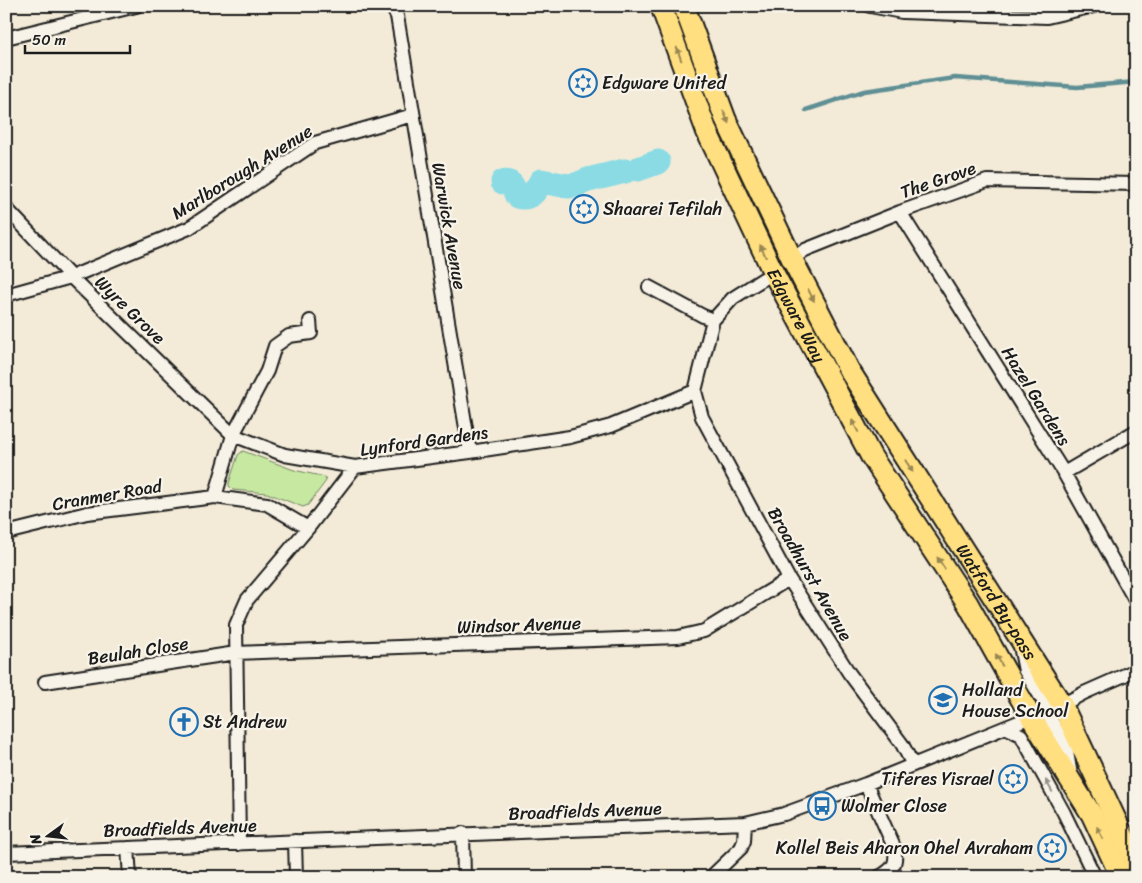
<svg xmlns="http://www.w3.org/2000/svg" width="1142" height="883" font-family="Sriracha,sans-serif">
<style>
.green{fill:#c6e8a1;stroke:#71825e}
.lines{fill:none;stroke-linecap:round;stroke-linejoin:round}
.stream{stroke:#5e8f94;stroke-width:4.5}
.river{stroke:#8adbe4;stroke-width:25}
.minor-casing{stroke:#1c1c1c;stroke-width:16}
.trunk-casing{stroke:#1c1c1c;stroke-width:24}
.minor{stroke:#f7f3e8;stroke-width:12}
.trunk{stroke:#ffdf80;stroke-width:20}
.oneway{fill:#998753}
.oneway2{fill:#94928c}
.labels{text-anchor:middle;stroke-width:4.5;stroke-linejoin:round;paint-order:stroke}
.poi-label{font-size:18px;fill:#1c1c1c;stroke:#f7f3e8;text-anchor:start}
.street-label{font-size:18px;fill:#1c1c1c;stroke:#f7f3e8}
</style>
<rect width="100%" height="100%" fill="#f3ebd8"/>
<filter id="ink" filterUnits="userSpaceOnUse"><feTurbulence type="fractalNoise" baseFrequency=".02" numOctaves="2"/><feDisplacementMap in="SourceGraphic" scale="10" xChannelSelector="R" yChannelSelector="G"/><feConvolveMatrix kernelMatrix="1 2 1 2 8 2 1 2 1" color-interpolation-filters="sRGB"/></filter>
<g filter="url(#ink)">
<!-- green -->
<path class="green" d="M243,451L294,470L325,477L326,481L308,505L303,507L267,493L233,490L229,486V483L238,455Z"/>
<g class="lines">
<!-- stream -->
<path class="stream" d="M806,110L864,91L955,78L1077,87L1136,82"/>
<!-- river -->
<path class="river" d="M638,169L658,162
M503,182C513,181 513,188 517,196C530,200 536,191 541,181L568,186L576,185L588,180L625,171"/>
<defs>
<path id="minor" d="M391,6L397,16L470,452
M870,6L902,12L1047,17L1094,6
M6,38L136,6
M6,208L71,277L233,435L267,371L275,346L289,336L311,333L310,321
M900,212L1064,473L1136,602
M792,259L805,250L900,212L987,181L1136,184
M649,287L703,316L713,320
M6,295L71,277L189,228L315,143L413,115
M695,391L702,417L789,579L849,673L902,744L913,765
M695,391L713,320L733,298L763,279L774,274
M1064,473L1136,431
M215,497L233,435L285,455L355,467
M6,533L87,513L215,497L267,504L308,528
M1020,646L1025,671L1043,701L1047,713L1066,746L1071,775
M45,682L236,653L678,637L704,631L789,579
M1007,728L1021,735L1064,813L1095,877
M866,784L894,847C898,864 893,869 879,877
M463,833L464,877
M295,841L296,877
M239,844L236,625L247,600L308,528L355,467L470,452L570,437L611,426L695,391
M128,848L130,877
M6,853L745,823L784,814L866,784L1031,717L1047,713L1084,693L1136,670
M711,877L741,848L744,841L745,823"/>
<g id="trunk">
<path id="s1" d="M661,6L707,132L774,274L871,456L968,604L1031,717L1092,815L1121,877"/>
<path id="s2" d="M684,6L725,118L792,259L849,370L1062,705L1136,863"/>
</g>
</defs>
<!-- minor casing -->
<use href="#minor" class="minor-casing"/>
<!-- trunk casing -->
<use href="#trunk" class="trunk-casing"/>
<!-- minor -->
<use href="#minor" class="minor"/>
<!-- trunk -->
<use href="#trunk" class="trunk"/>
</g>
<!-- one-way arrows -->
<defs><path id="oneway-solid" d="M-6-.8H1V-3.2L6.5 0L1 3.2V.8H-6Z" transform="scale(1.25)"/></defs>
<g class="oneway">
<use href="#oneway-solid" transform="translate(679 54) rotate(-110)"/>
<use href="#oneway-solid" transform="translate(726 117) rotate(67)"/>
<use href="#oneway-solid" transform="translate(763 251) rotate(-115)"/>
<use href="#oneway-solid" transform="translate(811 295) rotate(63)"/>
<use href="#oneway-solid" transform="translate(855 426) rotate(-118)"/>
<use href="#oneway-solid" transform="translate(909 466) rotate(58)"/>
<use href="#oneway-solid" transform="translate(941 563) rotate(-123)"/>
<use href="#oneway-solid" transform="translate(999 660) rotate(-119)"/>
<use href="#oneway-solid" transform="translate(1100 833) rotate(-116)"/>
</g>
<use class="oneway2" href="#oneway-solid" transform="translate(1049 786) rotate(-119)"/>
</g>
<!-- icons -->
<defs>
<symbol id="synagogue-ring" viewBox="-11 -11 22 22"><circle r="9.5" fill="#f7f3e8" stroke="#1f6fb2" stroke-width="1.5"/><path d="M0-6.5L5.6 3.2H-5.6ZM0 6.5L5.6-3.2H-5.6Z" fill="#1f6fb2"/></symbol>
<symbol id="school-ring" viewBox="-11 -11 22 22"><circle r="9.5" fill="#f7f3e8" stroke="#1f6fb2" stroke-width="1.5"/><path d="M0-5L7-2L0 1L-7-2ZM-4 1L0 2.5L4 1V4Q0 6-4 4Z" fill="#1f6fb2"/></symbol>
<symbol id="church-ring" viewBox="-11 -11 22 22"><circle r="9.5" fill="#f7f3e8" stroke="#1f6fb2" stroke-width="1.5"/><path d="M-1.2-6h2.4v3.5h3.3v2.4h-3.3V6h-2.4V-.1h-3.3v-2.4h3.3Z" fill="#1f6fb2"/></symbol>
<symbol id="bus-ring" viewBox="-11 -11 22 22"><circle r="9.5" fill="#f7f3e8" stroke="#1f6fb2" stroke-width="1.5"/><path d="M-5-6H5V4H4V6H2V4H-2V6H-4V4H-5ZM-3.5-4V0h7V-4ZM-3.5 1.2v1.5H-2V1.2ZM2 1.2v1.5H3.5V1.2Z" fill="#1f6fb2"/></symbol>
</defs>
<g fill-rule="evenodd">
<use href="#synagogue-ring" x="567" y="67" width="32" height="32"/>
<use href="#synagogue-ring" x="568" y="193" width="32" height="32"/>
<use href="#school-ring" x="927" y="684" width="32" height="32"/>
<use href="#church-ring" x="168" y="706" width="32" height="32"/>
<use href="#synagogue-ring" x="997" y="763" width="32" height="32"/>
<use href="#bus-ring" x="806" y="790" width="32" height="32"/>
<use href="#synagogue-ring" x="1036" y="832" width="32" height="32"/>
</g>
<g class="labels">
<!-- poi labels -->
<g class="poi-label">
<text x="602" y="89">Edgware United</text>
<text x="603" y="215">Shaarei Tefilah</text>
<text x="962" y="696">Holland<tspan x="962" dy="21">House School</tspan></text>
<text x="203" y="728">St Andrew</text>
<text x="994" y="785" text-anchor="end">Tiferes Yisrael</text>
<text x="841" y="812">Wolmer Close</text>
<text x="1033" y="854" text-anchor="end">Kollel Beis Aharon Ohel Avraham</text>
</g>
<!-- street labels -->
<g class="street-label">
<text transform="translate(242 172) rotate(-32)" y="6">Marlborough Avenue</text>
<text transform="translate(938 180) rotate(-19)" y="6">The Grove</text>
<text transform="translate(449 226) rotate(80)" y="6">Warwick Avenue</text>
<text transform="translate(130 310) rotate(44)" y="6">Wyre Grove</text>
<text dy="6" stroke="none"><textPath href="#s1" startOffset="338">Edgware Way</textPath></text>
<text transform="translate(1036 396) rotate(58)" y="6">Hazel Gardens</text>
<text transform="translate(424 441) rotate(-8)" y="6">Lynford Gardens</text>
<text transform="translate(107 495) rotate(-10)" y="6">Cranmer Road</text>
<text transform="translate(810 574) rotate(60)" y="6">Broadhurst Avenue</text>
<text dy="6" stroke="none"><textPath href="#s2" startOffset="675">Watford By-pass</textPath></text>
<text transform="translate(519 625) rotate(-2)" y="6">Windsor Avenue</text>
<text transform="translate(138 651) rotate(-9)" y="6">Beulah Close</text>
<text transform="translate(585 811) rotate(-2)" y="6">Broadfields Avenue</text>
<text transform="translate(180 828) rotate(-2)" y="6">Broadfields Avenue</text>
</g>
</g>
<!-- margin -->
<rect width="1142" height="883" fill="none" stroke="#f7f3e8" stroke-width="25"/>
<rect x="12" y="12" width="1117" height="858" fill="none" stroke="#1c1c1c" stroke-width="2" filter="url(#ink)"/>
<!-- north arrow -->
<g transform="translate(48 836) rotate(255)" stroke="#f7f3e8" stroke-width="4" paint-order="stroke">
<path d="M0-4L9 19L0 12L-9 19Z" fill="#1c1c1c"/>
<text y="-8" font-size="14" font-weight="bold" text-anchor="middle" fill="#1c1c1c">N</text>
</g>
<!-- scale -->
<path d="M25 45v8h105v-8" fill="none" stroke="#1c1c1c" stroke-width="2.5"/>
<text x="32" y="45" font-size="15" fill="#1c1c1c" stroke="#f7f3e8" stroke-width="4" paint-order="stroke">50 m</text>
</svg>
